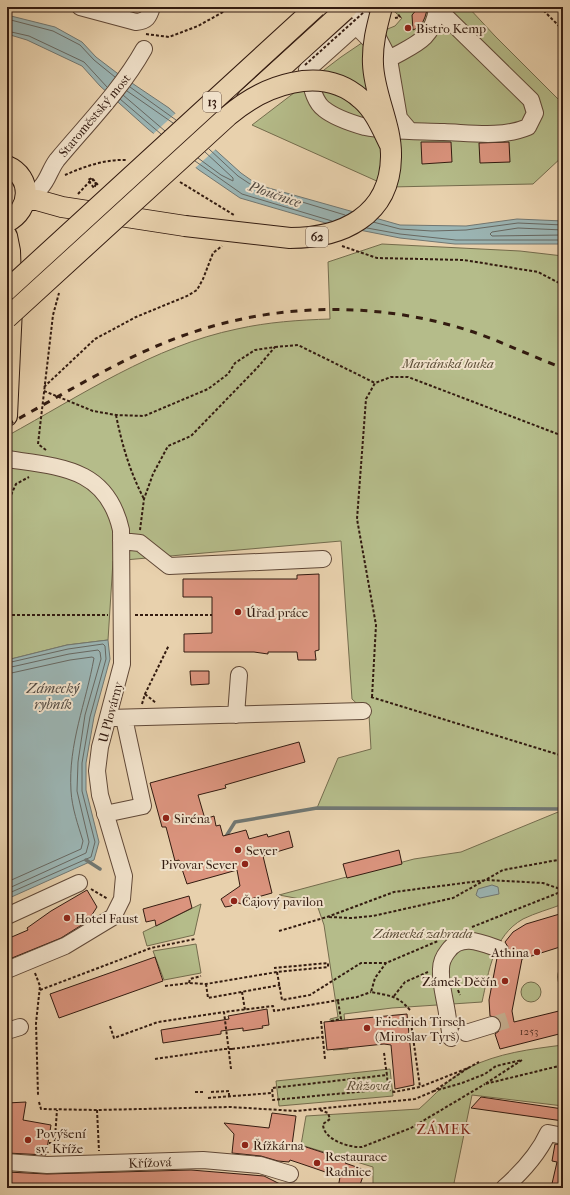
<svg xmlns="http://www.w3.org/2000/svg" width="570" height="1195" font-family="'IM FELL French Canon',serif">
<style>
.green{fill:#b5bc8a;stroke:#746c4d}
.water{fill:#9bb5b4;stroke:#717772}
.pier{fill:#e8d1ad}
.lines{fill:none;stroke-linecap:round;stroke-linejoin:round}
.shore{stroke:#676862;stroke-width:1}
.stream{stroke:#717772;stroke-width:3.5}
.building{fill:#db947e;stroke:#331b10}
.minor-tunnel{stroke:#c4ad8e;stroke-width:16;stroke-dasharray:16 8;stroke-linecap:butt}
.minor-casing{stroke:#604837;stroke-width:18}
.major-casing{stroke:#331b10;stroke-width:22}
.path{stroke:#331b10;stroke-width:2;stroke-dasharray:3 2;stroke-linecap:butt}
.minor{stroke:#f0e1ca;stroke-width:16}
.major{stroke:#e8d1ad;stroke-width:20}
.rail{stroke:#331b10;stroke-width:3;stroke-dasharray:7 7;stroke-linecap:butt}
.minor-bridge-casing{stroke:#604837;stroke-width:18;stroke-linecap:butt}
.major-bridge-casing{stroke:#331b10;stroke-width:22;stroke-linecap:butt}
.path-bridge{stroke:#331b10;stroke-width:2;stroke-dasharray:3 2;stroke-linecap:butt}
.minor-bridge{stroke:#f0e1ca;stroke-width:16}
.major-bridge{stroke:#e8d1ad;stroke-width:20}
.poi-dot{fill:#8f2418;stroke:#f0e1ca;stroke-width:1.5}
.labels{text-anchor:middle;stroke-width:4;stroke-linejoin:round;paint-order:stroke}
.number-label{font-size:11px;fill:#5d392c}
.shield{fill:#f0e1ca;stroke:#6c5648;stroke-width:1}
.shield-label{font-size:12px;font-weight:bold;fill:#331b10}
.poi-label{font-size:13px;fill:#331b10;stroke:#f0e1ca;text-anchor:start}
.street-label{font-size:13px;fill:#331b10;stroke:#f0e1ca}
.park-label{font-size:13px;font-style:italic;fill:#5a4b35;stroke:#f0e1ca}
.water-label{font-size:14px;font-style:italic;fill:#524941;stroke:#f0e1ca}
.neighbourhood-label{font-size:14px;letter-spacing:1px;fill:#7a1f14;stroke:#f0e1ca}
</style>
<rect width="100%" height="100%" fill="#e8d1ad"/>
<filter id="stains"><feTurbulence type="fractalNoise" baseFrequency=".005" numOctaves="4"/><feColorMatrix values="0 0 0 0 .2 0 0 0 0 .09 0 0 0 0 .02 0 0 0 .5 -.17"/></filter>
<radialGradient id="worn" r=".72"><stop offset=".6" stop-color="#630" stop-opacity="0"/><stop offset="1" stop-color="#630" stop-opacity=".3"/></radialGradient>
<!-- green -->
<path class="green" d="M389,7H468L495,36L563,104V156L533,184L390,187L252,125L341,57L375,34L395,26L402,18Z
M382,244L520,251L563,256V809L317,808L338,758L371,749L369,715L352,699L341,541L113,561L108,640L67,645L7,660V436C80,396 154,346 237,329C268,322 299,320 330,319L328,262Z
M563,810V904C550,909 535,913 523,919C493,936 489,971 482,1002L392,1008L344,1014L348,1049L333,1050L330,1019L338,1017L324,925L316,902L279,895L414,859L461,852Z
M201,904L194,935L147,946L143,932Z
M196,944L201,973L164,980L153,951Z
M563,965V989L560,987C557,979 556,972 563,965Z
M521 992a10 10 0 1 1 20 0a10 10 0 1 1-20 0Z
M563,1045V1106L472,1095L453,1188H392L373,1184V1167L301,1145L306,1116L419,1109C435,1095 449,1078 468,1068C498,1053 531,1049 563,1045Z
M390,1069L393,1096L279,1106L276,1081Z"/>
<!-- water -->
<path class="water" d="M7,15L55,27L82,42L96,57L117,73L169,108L241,173L258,185L400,225L466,226L517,219L563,221V244H455L400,238L329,224L240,198L199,170L148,129L100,86L82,66L27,40L7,34Z
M108,640L110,659L94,717L86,763V790L99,842L94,860L7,899V660L67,645Z
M492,885L498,887L499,894L480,898L476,895L478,889Z"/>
<!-- pier -->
<path class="pier" d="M177,112L195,129L171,150L152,135Z
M198,131L217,148L194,169L174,152Z"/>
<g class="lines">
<!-- shore -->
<path class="shore" d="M7,19L53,31L80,45L94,60L115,77
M7,31L29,36L84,62L107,87
M130,87L176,120
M127,91L173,123
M123,95L165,131
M120,99L161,134
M209,149L238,176L256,188L345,215
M198,158L221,175L233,181V178L205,152
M195,161L242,194L332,221
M373,222L400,229L432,231L466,230L518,223L563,225
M367,228L400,234L456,240H563
M563,230L518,228L492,232L490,234L492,236L563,235
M7,663L68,649L103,644L105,646L106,659L90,717L82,763V791L95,842L91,857L7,894
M7,668L69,654L98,650L100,652L101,659L85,715L78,762L77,791L89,842L86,853L7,889
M7,674L70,660L92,657L94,658C86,703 68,744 71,791C72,808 78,825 83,841L81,849L7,882"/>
<!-- stream -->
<path class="stream" d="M225,838L235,822L317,808L563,809
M86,860L100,869"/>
</g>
<!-- building -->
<path class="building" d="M418,8L427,10L425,17L421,26L413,30L412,15Z
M421,142H451L452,162L422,164Z
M509,142L510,162L480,163L479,143Z
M319,574V650L315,651L316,660H298L297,652H268V654L254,652H184V634L212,633V597H183V579H297V575Z
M190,671H209V684L191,685Z
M299,742L305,762L225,785L226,788L198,795L205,819L214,816L216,826L220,825L223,836L246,830L249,839L267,834L268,837L289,831L293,847L263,856L272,893L247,900L244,905L236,902L231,906L225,907L221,899L240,886L237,870L187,884L179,860L175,861L166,827H162L150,783Z
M399,850L402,864L347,878L343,864Z
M87,890L97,907L88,921L61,938L7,960V939L28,930L27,928L51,911Z
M189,896L192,908L156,926L155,920L146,922L143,909Z
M563,913V946L522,959L512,1011L514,1022L563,1010V1033L500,1049L495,1034L499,1031L501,1023L498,1018L490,1016L489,1000L497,958L505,956L508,953V947L505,942L513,932L526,924Z
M155,957L163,981L59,1018L50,994Z
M267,1009L269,1025L262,1026L263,1028L243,1031V1028L221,1031V1034L163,1043L161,1030L229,1019L228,1016Z
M407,1014L414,1085L395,1089L391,1045L384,1044L327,1050L324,1022Z
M481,1097L563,1109V1121L471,1108Z
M26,1102L23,1120L51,1125L46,1155L7,1153V1103Z
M272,1113L296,1116L292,1145L306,1147L346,1160L345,1163L365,1170L360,1185H359L358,1188H338L340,1177L299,1163L290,1160L289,1162L278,1161L261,1156L232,1153L234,1134L224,1123L269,1128Z
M555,1144L563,1145V1188H551L557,1162L552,1161Z
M191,1170L264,1176L288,1188H40L7,1185V1172L47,1174Z"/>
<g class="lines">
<!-- minor-tunnel -->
<path class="minor-tunnel" d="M492,1025L514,1018"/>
<defs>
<path id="minor" d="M80,7L136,22C147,21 149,17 152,7
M354,7L376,34L389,59L399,118L410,131
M436,7L531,100L535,113L528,127C502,138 471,133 444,132C418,131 390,132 365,127C351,123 335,118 324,109C313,101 311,82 307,70L356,26L389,59C415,44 432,41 437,9
M41,187C48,180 50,169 57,160C87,124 121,90 144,49
M7,459C61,467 107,468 121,530L122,664L100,747L97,771L100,795L124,876L122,899L113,917L65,946L7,970
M121,541L140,543L169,566L323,559
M236,715L239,675
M109,718L363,711
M105,814L143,806L124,718
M7,916L79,883
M447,1013L451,1038
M7,1031L20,1027
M466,1033L492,1025
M7,1162L47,1165L203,1160L260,1165L290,1174
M504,1188C522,1172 538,1155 548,1133L563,1136"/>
<path id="major" d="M247,99L348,7
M7,166C33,177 31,210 7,222
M26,200H37L62,207L185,226
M7,236L10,251L12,308L7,416"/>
</defs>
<!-- minor casing -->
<use href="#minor" class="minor-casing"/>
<!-- major casing -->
<use href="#major" class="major-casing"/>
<!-- path -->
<path class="path" d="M540,7L563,30
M395,18L400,17L397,13
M146,34L169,37L198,26L232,7
M65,175C83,167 105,159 126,160
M180,182L234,215
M78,194L92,179L96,184
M342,246L377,258L464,260L538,272L563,285
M275,347L298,345L375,383
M44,387L95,339L136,317L187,296L197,290L203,279L213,253L222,246
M44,391L93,411L116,415L144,416L208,389L228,374L235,363L255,350L275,347L257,368L191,436L168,446L153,474L144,499L140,530
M116,415C122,445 130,472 144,499
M46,450L38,444L53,315L59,293
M7,504L16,484L29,477
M7,615H108
M135,615H212
M145,694L156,703
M371,697L563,756
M372,697L376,625L357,519L366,399L375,383L391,377H408L563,436
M142,704L145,694L169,645
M91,889L108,899
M329,917L351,918L373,916L453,898L503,870L563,859
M472,927L563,891
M279,931L327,917L394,892L487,880L543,883L563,890
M277,972L282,1000L310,995L361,963H386
M35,973L40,986L36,1023L38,1095
M189,983L190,979L201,976
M206,984L208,998L280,985
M165,986L189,983L206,984L277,972L328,967V963L274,968
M40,990L151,948L195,939
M458,990L460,995
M242,992L245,1010
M394,996L405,982L428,972
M410,1010C397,995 390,996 371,992L375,978L386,963L438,941
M321,1021L325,1059
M331,1021L341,1019L338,1001
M411,1023L420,1087
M110,1026L114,1038L158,1022L224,1012
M232,1049L322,1037
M384,1053L385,1060
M155,1059L224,1049
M385,1062L387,1075L272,1088L273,1100L388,1089L387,1075
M468,1068L479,1062
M231,1069L224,1012L273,1006L274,1011L357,997L371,992
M388,1089L394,1092L420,1087L468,1068L434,1091L462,1083L485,1074L496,1066L522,1060L485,1084L563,1065
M195,1092H203
M211,1092L229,1091V1097
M208,1098L272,1093
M39,1102L41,1109L97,1110L230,1107L297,1111L415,1099L434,1091
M97,1110L99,1151
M320,1110L328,1113L330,1119L323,1124C323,1140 350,1148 362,1147L411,1128L485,1084
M49,1143H55
M54,1151L57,1110"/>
<!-- minor -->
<use href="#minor" class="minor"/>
<!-- major -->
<use href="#major" class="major"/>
<!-- rail -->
<path class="rail" d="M7,425C64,394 121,358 182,336C268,305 361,301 450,325C489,335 525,354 563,368"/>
<defs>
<path id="minor-bridge" d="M447,1013C445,999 440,983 441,969C441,963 444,956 448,951C461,933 482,943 499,949"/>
<path id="major-bridge" d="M185,226L290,238C342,238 390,216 391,157C392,125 374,95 373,64C372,44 377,26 382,7
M7,290L316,7
M7,318L228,116C263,86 321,63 361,99C375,111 382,129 390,145"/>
</defs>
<!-- minor-bridge casing -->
<use href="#minor-bridge" class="minor-bridge-casing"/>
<!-- major-bridge casing -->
<use href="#major-bridge" class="major-bridge-casing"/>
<!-- path-bridge -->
<path class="path-bridge" d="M305,65L364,12
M96,184L94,188L88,180L92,178L98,185
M224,1049H232"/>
<!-- minor-bridge -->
<use href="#minor-bridge" class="minor-bridge"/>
<!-- major-bridge -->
<use href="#major-bridge" class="major-bridge"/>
</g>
<!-- markers -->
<g class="poi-dot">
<circle cx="408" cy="28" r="4"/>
<circle cx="238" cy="612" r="4"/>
<circle cx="166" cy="818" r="4"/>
<circle cx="238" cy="850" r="4"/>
<circle cx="245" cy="864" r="4"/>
<circle cx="234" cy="901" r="4"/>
<circle cx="67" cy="918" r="4"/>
<circle cx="537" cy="952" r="4"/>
<circle cx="505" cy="981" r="4"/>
<circle cx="367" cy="1028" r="4"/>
<circle cx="28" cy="1140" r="4"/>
<circle cx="245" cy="1145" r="4"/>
<circle cx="317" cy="1163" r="4"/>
</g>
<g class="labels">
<!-- number labels -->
<g class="number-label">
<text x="529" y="1035">1253</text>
</g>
<!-- shield labels -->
<g class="shield">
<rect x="203" y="92" width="18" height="20" rx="3"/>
<rect x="306" y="227" width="22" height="20" rx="3"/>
</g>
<g class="shield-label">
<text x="212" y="106">13</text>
<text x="317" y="241">62</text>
</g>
<!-- poi labels -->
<g class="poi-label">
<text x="416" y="33">Bistro Kemp</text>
<text x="246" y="617">Úřad práce</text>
<text x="174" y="823">Siréna</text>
<text x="246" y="855">Sever</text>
<text x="237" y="869" text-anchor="end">Pivovar Sever</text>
<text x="242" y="906">Čajový pavilon</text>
<text x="75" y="923">Hotel Faust</text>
<text x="529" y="957" text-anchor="end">Athina</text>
<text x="497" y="986" text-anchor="end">Zámek Děčín</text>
<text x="375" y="1026">Friedrich Tirsch<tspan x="375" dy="15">(Miroslav Tyrš)</tspan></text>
<text x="36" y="1138">Povýšení<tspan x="36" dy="15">sv. Kříže</tspan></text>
<text x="253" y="1150">Řížkárna</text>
<text x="325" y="1161">Restaurace<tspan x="325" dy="15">Radnice</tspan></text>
</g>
<!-- street labels -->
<g class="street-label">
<text transform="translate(94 115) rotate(-50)" y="5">Staroměstský most</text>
<text transform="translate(110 712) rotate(-75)" y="5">U Plovárny</text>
<text transform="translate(150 1162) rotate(-2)" y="5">Křížová</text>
</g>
<!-- park labels -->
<g class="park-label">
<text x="448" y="368">Mariánská louka</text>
<text x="423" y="938">Zámecká zahrada</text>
<text x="368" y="1090">Růžová</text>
</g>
<!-- water labels -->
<g class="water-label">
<text transform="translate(275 194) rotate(19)" y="5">Ploučnice</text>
<text x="53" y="693">Zámecký<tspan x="53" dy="16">rybník</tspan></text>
</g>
<!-- neighbourhood labels -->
<g class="neighbourhood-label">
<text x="444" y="1134">ZÁMEK</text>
</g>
</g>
<!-- margin -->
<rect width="570" height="1195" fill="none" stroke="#e8d1ad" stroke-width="24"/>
<rect x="8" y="8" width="554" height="1179" fill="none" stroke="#331b10" stroke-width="2"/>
<rect x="12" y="12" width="546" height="1171" fill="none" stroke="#331b10"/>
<rect width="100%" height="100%" filter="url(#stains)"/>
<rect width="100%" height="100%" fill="url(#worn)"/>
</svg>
